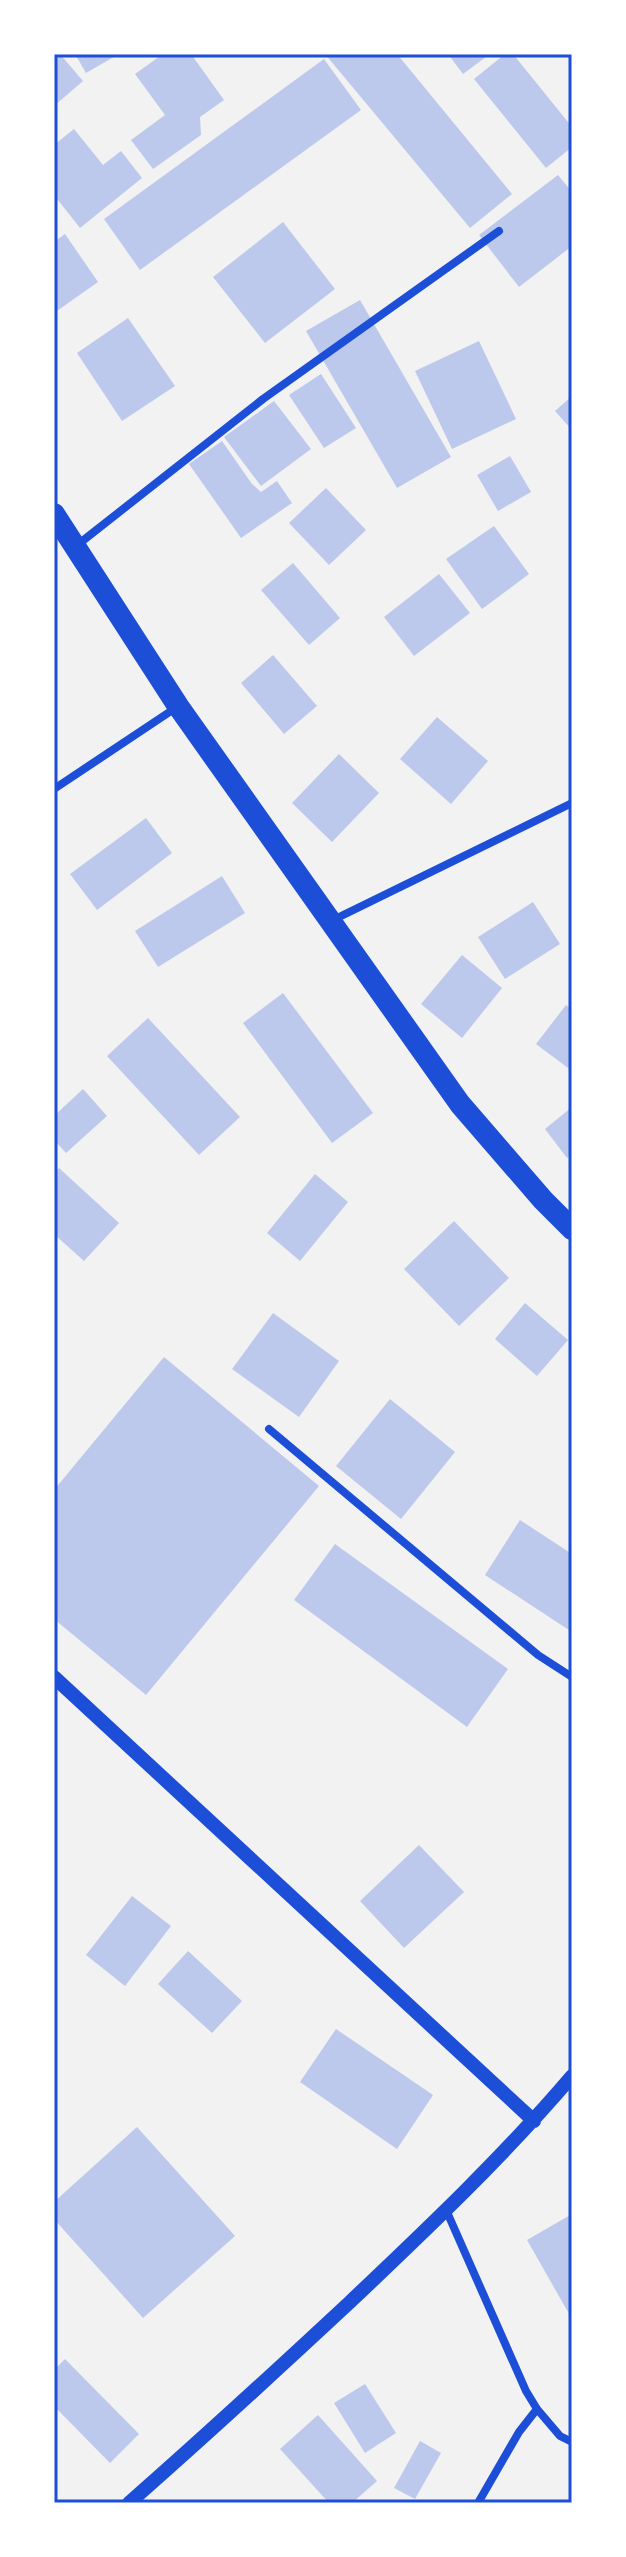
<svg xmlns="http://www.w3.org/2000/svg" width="626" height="2557" font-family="'Titillium Web',sans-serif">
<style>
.building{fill:#bdc9ec}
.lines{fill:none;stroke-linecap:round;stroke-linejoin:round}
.minor{stroke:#1d4ed8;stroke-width:8}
.tertiary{stroke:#1d4ed8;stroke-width:14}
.trunk{stroke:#1d4ed8;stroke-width:22}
.neatline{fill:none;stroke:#1d4ed8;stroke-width:3}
</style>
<rect width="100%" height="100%" fill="#f2f2f2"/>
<!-- building -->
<path class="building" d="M54,54H60L83,81L54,106Z
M75,54H119L86,73Z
M163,54H191L224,100L200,117L201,135L153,169L131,140L165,115L135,74Z
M325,54H397L512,194L470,228Z
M448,54H490L463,74Z
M505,54H513L572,127V147L546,168L474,79Z
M324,59L361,110L140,270L104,219Z
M74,129L103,165L121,151L142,178L80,228L54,195V145Z
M558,175L572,192V246L519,287L479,235Z
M283,222L335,289L265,343L213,277Z
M65,234L98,282L54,313V242Z
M360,300L451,457L397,488L306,331Z
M128,318L175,386L122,421L77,353Z
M479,341L516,419L452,449L415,371Z
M321,374L356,428L324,448L289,395Z
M572,396V430L555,411Z
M274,401L311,449L261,486L224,437Z
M222,441L252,484L261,492L277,481L292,503L241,538L189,464Z
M510,456L531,492L498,511L477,475Z
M326,488L366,530L329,565L289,523Z
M494,526L529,574L482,609L446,559Z
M293,563L340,618L309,645L261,590Z
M439,574L470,613L414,656L384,617Z
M273,655L317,706L284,734L241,683Z
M437,717L488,761L451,804L400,759Z
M339,754L379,793L332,842L292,803Z
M146,818L172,853L97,910L70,874Z
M222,876L245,913L158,967L135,931Z
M533,902L560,944L505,979L478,937Z
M462,955L502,988L462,1038L421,1004Z
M283,993L373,1113L332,1143L243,1023Z
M566,1005L572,1010V1071L536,1044Z
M148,1018L240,1117L199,1155L107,1056Z
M83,1089L107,1116L66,1153L54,1140V1116Z
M572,1107V1154L567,1158L545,1129Z
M59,1168L119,1223L84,1261L54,1234V1173Z
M315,1174L348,1202L300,1261L267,1233Z
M454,1221L509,1278L459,1326L404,1269Z
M525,1303L568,1340L537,1376L495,1339Z
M273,1313L339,1361L299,1417L232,1369Z
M164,1357L319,1486L146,1695L54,1619V1490Z
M390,1399L455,1452L401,1519L336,1466Z
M520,1520L572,1554V1632L485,1575Z
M335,1544L508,1669L467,1727L294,1600Z
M419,1845L464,1892L404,1948L360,1901Z
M132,1896L171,1926L125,1986L86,1955Z
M188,1951L242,2001L212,2033L158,1984Z
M336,2029L433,2095L397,2149L300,2082Z
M137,2127L235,2236L143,2318L54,2219V2202Z
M572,2214V2319L527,2240Z
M65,2359L139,2434L110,2463L54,2406V2370Z
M365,2384L396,2433L365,2453L334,2403Z
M318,2415L377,2481L352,2503H329L280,2449Z
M420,2441L441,2453L415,2499L394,2488Z"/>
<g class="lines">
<!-- minor -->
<path class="minor" d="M76,546L263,399L499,231
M54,789L177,707
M333,920L572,803
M269,1429L538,1655L572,1677
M447,2212L526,2391L537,2409L519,2432L478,2503
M537,2409L560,2436L572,2442"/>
<!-- tertiary -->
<path class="tertiary" d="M54,1677L534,2121
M129,2503C204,2437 277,2370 350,2302C427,2229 503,2157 572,2076"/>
<!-- trunk -->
<path class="trunk" d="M54,514L178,706L460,1104L543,1200L572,1229"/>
</g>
<!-- border -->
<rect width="626" height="2557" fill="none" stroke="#ffffff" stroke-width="112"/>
<rect x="56" y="56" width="514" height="2445" class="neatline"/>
</svg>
